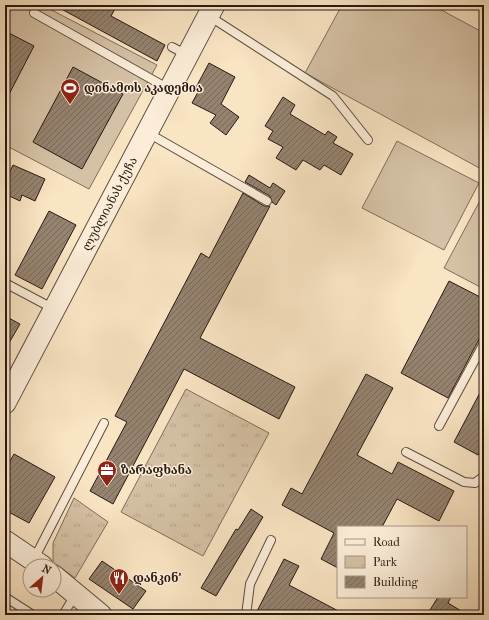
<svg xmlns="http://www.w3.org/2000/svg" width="489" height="620" font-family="'IM FELL French Canon','Noto Serif Georgian',serif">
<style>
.park{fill:url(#park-tufts);stroke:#7e6d5c}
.pitch{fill:#d5c1a5;stroke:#7e6d5c}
.building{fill:url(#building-hatch);stroke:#281913}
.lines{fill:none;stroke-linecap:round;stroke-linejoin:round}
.service-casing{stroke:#5c4c3f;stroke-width:10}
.tertiary-casing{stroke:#5c4c3f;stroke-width:23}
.service{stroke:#fbedd8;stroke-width:8}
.tertiary{stroke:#fbedd8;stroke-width:21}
.labels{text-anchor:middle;stroke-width:3;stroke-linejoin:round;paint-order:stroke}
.poi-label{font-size:12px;font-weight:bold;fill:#281913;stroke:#fbedd8;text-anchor:start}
.street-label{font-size:12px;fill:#281913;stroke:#fbedd8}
</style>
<defs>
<pattern id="park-tufts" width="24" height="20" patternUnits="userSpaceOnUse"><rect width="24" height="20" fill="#d5c1a5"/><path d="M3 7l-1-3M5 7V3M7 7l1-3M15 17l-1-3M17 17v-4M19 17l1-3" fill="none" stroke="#b7a58d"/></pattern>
<pattern id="building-hatch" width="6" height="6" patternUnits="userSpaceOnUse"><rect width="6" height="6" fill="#95836f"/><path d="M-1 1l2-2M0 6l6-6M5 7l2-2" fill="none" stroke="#7a6a5a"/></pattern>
</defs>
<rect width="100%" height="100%" fill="#f9e4c3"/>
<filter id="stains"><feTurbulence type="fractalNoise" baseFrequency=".005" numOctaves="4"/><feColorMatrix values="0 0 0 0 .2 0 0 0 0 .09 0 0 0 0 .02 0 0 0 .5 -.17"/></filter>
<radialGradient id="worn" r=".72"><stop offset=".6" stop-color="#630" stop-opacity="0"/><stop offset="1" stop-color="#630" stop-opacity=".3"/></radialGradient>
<!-- park -->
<path class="park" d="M186,389L269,433L203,556L121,512Z
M74,498L108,522L75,578L53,562V543Z"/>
<!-- pitch -->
<path class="pitch" d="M5,5H42L157,65L89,189L5,145Z
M342,5H432L484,33L483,170L305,73Z
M397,141L479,183L444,250L362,208Z
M484,193V289L444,268Z"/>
<!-- building -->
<path class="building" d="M54,5H117L111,16L165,45L157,61Z
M5,31L34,46L5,102Z
M209,63L235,77L221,104L239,117L226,135L210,123L216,115L192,103L198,92L194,91Z
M73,67L123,94L82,169L33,142Z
M283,97L295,105L290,114L325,135L328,131L337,137L333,143L353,154L341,175L324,165L320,170L303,160L296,170L276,158L283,147L268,139L273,131L265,126Z
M13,165L45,179L35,201L22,195L20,201L5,194V182Z
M249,175L270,188L273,183L285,191L276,205L272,202L270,196L245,182Z
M243,193L264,206H270L200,338L295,387L279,419L184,369L113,504L90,491L127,422L115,416L201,253L209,258Z
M49,211L76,225L42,289L15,275Z
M449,281L484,299V330L448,398L401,373Z
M5,316L20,324L5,350Z
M366,374L393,388L357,455L392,474L398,462L454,491L439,521L397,499L382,527H338V568L321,559L334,533L282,505L291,488L302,494Z
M484,385V443L478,455L454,442Z
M14,454L55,477L29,523L5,510V470Z
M251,509L263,517L216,596L201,588L236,529L238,530Z
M284,559L299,566L289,585L346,615H255Z
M102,561L146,591L133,609L89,579Z
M438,597H451L448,603L468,615H427Z"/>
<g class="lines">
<defs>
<path id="service" d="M34,13L169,89
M209,16L333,96L368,140
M172,47L187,55
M148,133L267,201
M5,283L54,309
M439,426L484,343
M406,452L464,482L475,483L484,476
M34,559L104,423
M5,597L33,615
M63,615L75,595
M246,615L250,584L271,540"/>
<g id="tertiary">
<path id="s1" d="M5,403L214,5"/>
<path d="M5,541L42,566"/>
<path d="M54,576L101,615"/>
</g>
</defs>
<!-- service casing -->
<use href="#service" class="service-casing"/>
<!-- tertiary casing -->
<use href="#tertiary" class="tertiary-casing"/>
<!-- service -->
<use href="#service" class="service"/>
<!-- tertiary -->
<use href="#tertiary" class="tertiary"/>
</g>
<!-- icons -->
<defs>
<symbol id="stadium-pin" viewBox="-11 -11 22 30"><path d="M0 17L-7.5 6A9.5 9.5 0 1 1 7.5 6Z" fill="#8f2418" stroke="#fbedd8"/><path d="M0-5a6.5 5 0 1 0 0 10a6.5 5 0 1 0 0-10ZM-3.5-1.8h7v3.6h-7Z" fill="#fff"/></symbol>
<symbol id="office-pin" viewBox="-11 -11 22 30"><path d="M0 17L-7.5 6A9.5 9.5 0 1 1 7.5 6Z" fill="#8f2418" stroke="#fbedd8"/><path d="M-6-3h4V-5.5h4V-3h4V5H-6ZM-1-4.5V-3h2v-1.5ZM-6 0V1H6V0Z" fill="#fff"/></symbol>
<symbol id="restaurant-pin" viewBox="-11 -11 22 30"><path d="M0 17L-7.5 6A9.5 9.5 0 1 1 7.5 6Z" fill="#8f2418" stroke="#fbedd8"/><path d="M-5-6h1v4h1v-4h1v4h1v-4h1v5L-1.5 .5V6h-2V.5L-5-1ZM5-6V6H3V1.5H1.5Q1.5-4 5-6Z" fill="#fff"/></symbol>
</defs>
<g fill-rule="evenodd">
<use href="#stadium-pin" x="59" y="77" width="22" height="30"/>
<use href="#office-pin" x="96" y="459" width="22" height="30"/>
<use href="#restaurant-pin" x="108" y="567" width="22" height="30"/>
</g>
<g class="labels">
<!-- poi labels -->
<g class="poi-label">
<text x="84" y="92">დინამოს აკადემია</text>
<text x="121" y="474">ზარაფხანა</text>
<text x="133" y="582">დანკინ'</text>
</g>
<!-- street labels -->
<g class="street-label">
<text dy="4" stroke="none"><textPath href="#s1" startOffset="225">ლუბლიანას ქუჩა</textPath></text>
</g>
</g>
<!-- margin -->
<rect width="489" height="620" fill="none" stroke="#f9e4c3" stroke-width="20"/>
<rect x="6" y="6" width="477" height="608" fill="none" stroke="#281913" stroke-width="2"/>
<rect x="10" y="10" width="469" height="600" fill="none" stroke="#281913"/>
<!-- legend -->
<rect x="337" y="526" width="130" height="72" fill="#fbedd8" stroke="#a79889"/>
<rect x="345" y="539" width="20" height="6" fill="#fbedd8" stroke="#a79889"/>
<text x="373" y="546" font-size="12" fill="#281913">Road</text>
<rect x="345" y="556" width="20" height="12" fill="url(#park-tufts)" stroke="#a79889"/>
<text x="373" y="566" font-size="12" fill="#281913">Park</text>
<rect x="345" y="576" width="20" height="12" fill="url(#building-hatch)" stroke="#a79889"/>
<text x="373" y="586" font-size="12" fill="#281913">Building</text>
<!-- north arrow -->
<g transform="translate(42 578) rotate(28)"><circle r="19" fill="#fbedd8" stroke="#a79889"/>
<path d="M0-3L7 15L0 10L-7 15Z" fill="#8f2418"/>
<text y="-6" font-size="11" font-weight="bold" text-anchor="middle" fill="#281913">N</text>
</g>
<rect width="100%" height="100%" filter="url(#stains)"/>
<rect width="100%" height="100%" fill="url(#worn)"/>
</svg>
